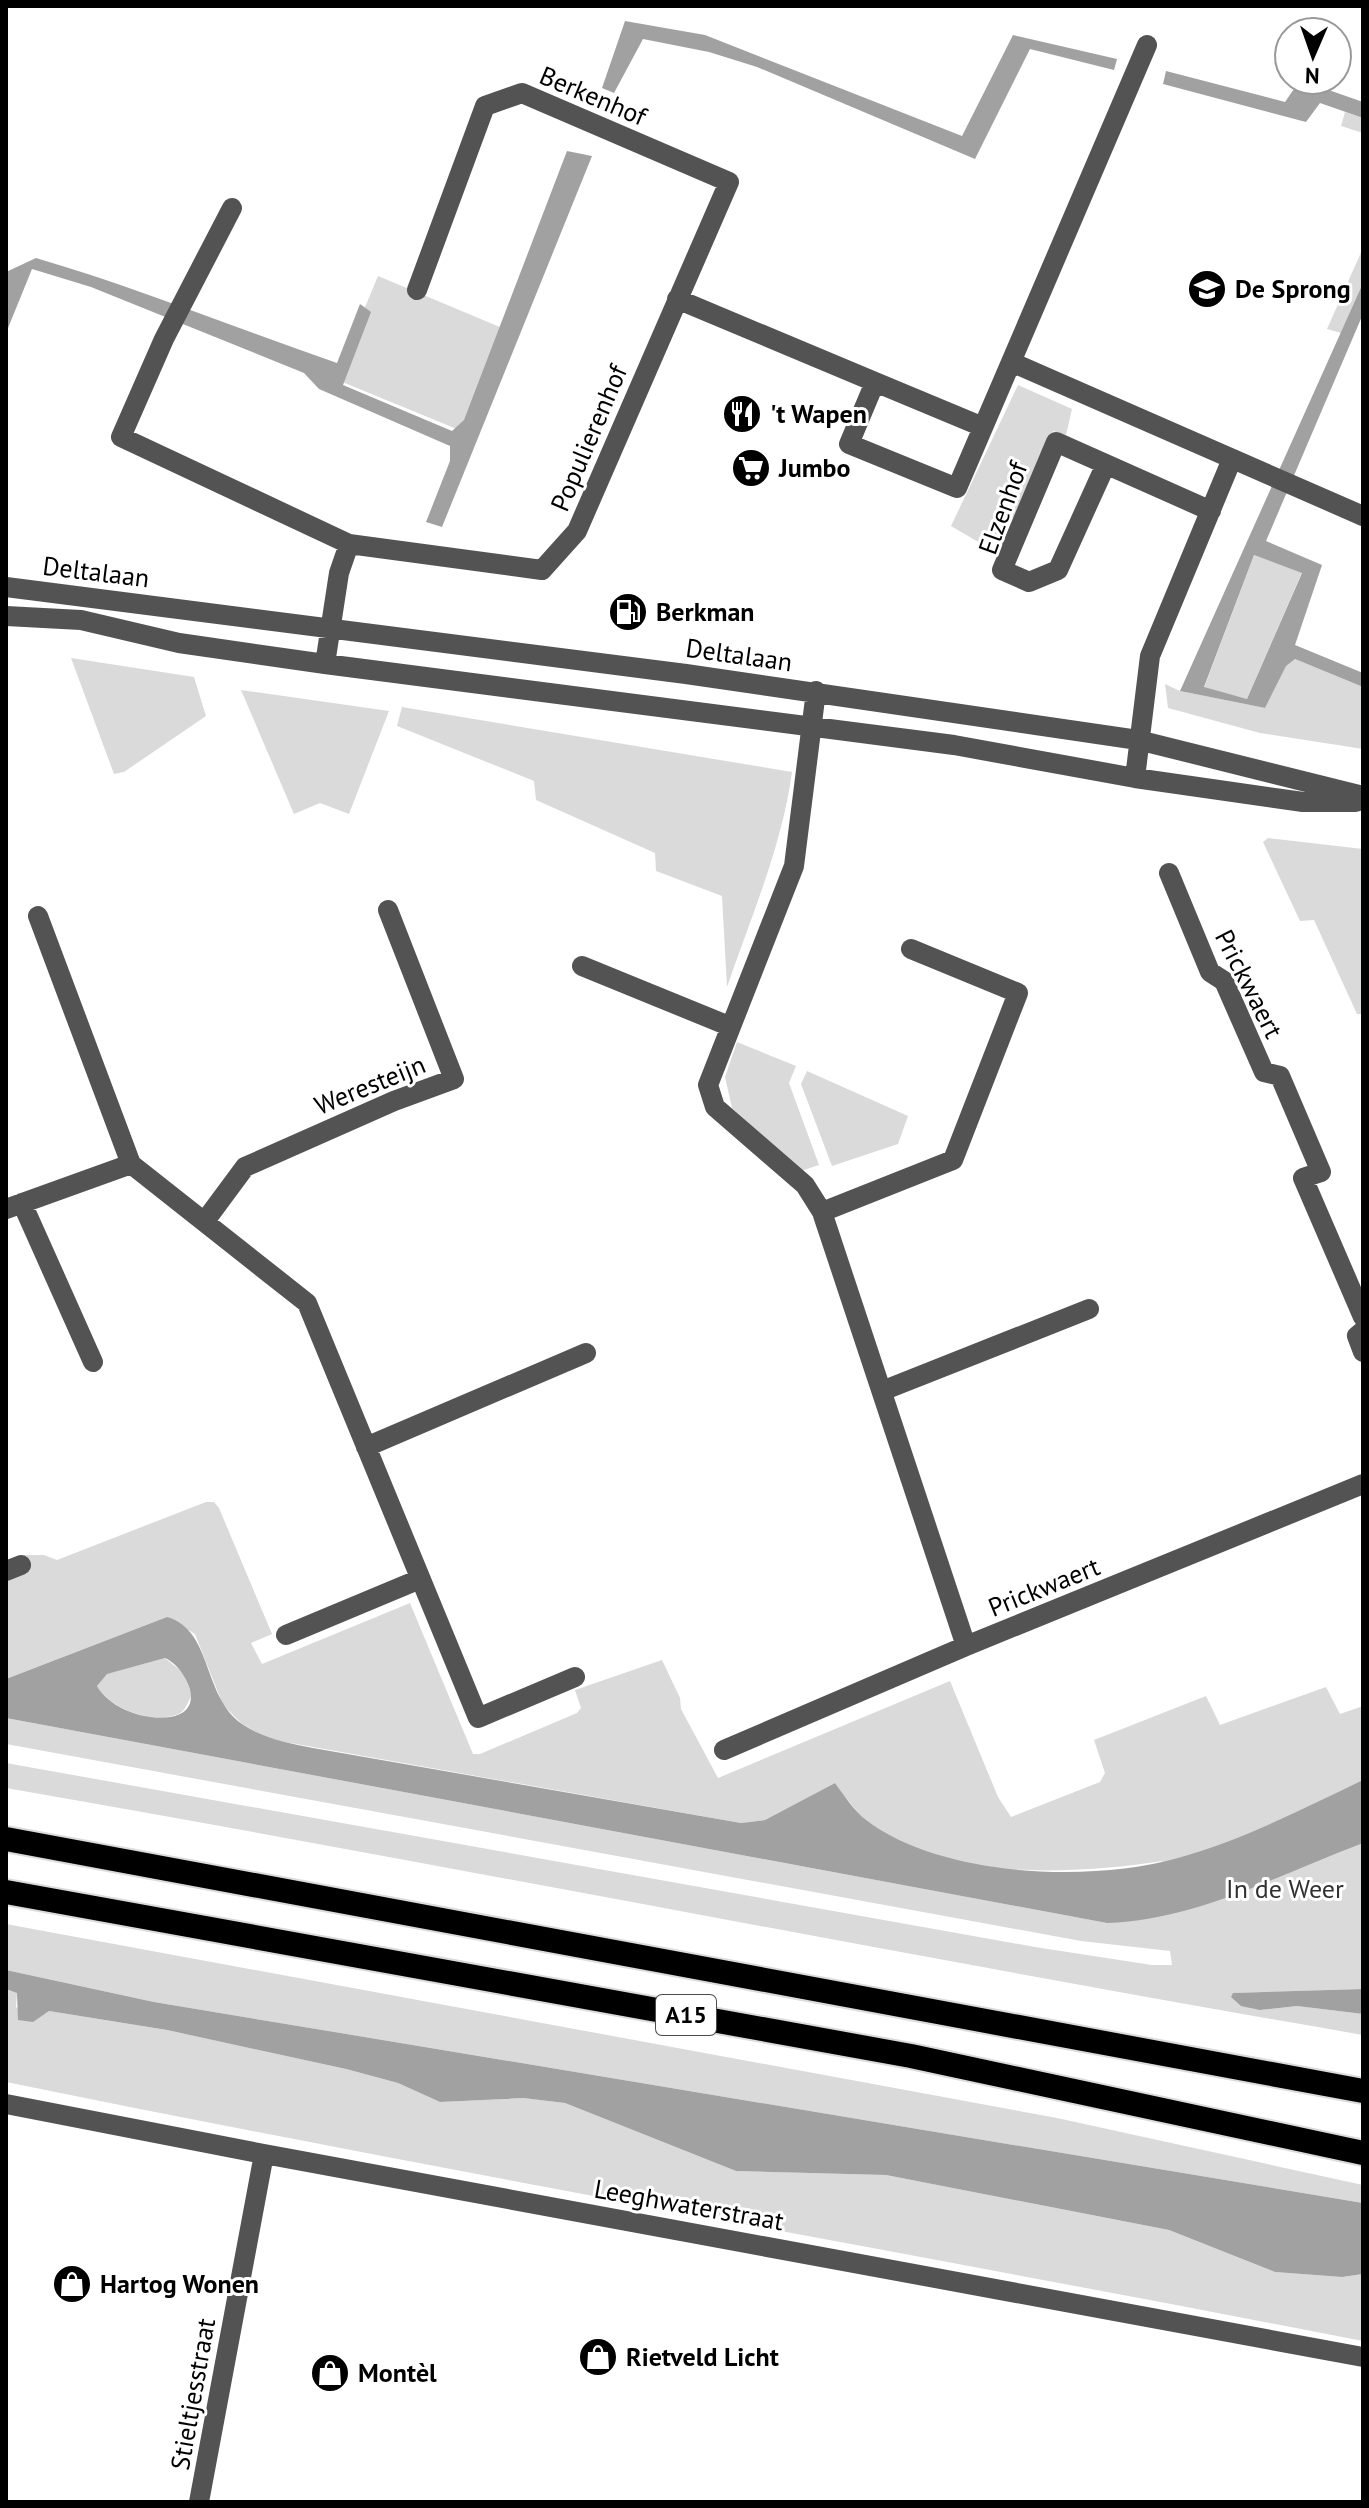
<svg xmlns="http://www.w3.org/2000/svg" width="1369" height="2508" font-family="'PT Sans',sans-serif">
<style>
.green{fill:#dadada}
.water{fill:#a1a1a1;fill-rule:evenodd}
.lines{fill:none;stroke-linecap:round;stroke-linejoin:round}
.highway-casing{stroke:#dbdbdb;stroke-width:28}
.minor{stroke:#535353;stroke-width:20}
.highway{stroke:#000;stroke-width:24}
.labels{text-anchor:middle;stroke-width:6;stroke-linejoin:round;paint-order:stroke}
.shield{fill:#fff;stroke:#4c4c4c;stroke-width:2}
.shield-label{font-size:24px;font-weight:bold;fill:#000}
.street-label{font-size:26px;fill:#000;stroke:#fff}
.poi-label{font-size:26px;font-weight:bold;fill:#000;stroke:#fff;text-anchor:start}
.park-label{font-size:26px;fill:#313131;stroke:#fff}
</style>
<rect width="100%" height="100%" fill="#fff"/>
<!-- green -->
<path class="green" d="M1345,112L1363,118V133L1341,126Z
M1363,248V283L1341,333L1327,329Z
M378,276L507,330L464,432L335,379Z
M1018,385L1072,409L1066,435L1053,431C1037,466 1020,535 980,543L951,526Z
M1254,555L1302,572L1247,699L1204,688Z
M71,658L194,677L206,716L124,772L114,774Z
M1295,659L1363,687V749L1260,733L1168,708L1165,684L1180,691L1265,708L1286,665Z
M241,690L389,711L349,814L320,803L294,814Z
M402,707L792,772C782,846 751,917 727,987L722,896L656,871L655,853L536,800L534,781L397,726Z
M1268,838L1363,849V1014H1357L1314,920L1300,921L1263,842Z
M737,1042L796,1066L789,1083L819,1165L801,1171L732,1108L725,1077Z
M807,1071L908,1116L898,1144L832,1166L801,1084Z
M206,1502H214L219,1508L272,1634L251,1643L262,1664L410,1603L473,1754H480L577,1713L581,1708L575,1690L662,1660L680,1698L681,1709L718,1778L950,1681L998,1797L1011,1817L1100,1782L1105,1773L1094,1740L1206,1696L1220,1725L1326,1687L1340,1714L1363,1706V1989L1233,1993L1260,2010L1297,2006L1363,2014V2035C910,1957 459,1867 6,1788V1763L1035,1947L1152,1965H1172L1170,1951L1081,1941L6,1744V1718L1107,1923L1163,1861C1078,1874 927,1884 861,1816C852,1806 843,1794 835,1783L765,1820L741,1823L268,1739L241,1723L223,1705L195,1634L167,1617L6,1679V1582L23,1555H44L57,1560Z
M165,1658L187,1676L191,1696C188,1703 184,1713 176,1715C149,1723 111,1709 97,1686L106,1674Z
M6,1924L1057,2118L1363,2185V2203L154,2002L6,1970Z
M6,1989L17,1992L16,2007L33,2021L49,2011L167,2030L346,2069L398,2083L440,2102L523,2098L565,2103L736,2171L886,2175L1169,2230L1275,2272L1342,2277L1363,2274V2341C911,2253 457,2174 6,2082Z"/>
<!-- water -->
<path class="water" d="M625,21L705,35L962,136L1013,35L1117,59L1114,70L1030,49L975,159L757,67L709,52L643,39L614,93L602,88Z
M1166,71L1285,102L1300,80L1363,102V118L1320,103L1306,122L1163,84Z
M567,151L592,156L442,527L426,522L450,461V446L319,389L304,373L91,287L32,269L6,333V272L36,258C138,288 236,328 337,363L360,304L371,312L343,385L452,431L464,420Z
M1363,283V314L1266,541L1322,565L1295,645L1363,673V687L1295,659L1286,666L1265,708L1180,691ZM1254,555L1302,573L1247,699L1204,687Z
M167,1617C213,1630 202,1696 242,1724C264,1739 288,1743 313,1748L741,1823L765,1820L835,1783C844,1795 854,1811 866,1820C941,1877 1089,1883 1178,1858C1242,1840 1303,1809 1363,1780V1843C1280,1874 1197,1920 1107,1923L6,1718V1679ZM165,1658C184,1666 207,1707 175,1716C148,1722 111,1710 97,1686L107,1674Z
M6,1970L154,2002L1363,2203V2274L1342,2277L1275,2272L1169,2230L886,2175L736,2171L565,2103L523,2098L440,2102L398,2083L346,2069L167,2030L49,2011L33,2022L18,2020L17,1993L6,1989Z
M1363,1989V2014L1297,2006L1260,2010L1241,2006L1231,1997L1233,1993Z"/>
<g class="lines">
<defs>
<path id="highway" d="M6,1839L1363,2091
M6,1892L911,2056L1363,2153"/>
</defs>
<!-- highway casing -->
<use href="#highway" class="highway-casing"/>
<!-- minor -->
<path class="minor" d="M232,208L164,339L121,437L349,544L542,570L577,531L729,182L522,93L485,106L417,290
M677,299L875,382
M1011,362L1363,516
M983,427L875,382L849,444L957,488C1020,340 1084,193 1147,45
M1106,464L1058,570L1029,582L1002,570L1056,442L1211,511
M6,587L686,674L1138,740L1363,796
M6,616L81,620L179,643L325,664L954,745L1135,778L1303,802H1356
M325,664L339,573L349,544
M816,691L794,866L708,1085L715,1107L805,1185L822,1212L966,1646
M1135,778L1150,656L1232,459
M1169,873L1210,972L1224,981L1264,1072L1280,1076L1321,1172L1303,1178L1363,1317
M38,916L131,1164
M582,966L729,1026
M22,1203L93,1362
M6,1209L131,1164L307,1303L478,1718L575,1677
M822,1212L953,1160L1018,993L911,949
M205,1221L245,1167L394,1101L454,1079L388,910
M1363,1331L1357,1336L1363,1352
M882,1391L1089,1309
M366,1447L586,1353
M6,1571L21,1565
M286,1635L420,1579
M724,1750L966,1646L1363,1484
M6,2104L264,2154L1363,2357
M199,2502L264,2154"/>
<!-- highway -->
<use href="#highway" class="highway"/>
</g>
<!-- icons -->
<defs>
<symbol id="school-disc" viewBox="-11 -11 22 22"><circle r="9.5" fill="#000" stroke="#fff"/><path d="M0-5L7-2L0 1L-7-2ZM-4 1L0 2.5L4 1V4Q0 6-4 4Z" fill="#fff"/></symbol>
<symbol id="restaurant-disc" viewBox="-11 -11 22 22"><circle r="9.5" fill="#000" stroke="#fff"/><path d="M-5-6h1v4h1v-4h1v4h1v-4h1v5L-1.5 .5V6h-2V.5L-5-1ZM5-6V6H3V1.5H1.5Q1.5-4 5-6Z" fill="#fff"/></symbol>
<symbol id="supermarket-disc" viewBox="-11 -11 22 22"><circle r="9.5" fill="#000" stroke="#fff"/><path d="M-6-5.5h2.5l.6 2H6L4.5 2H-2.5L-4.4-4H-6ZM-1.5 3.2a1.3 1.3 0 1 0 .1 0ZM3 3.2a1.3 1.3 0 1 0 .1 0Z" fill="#fff"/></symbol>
<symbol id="fuel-disc" viewBox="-11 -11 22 22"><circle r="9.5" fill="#000" stroke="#fff"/><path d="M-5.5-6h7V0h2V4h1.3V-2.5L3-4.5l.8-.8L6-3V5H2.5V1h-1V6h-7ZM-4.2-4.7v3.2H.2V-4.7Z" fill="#fff"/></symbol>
<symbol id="shop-disc" viewBox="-11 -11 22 22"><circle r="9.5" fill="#000" stroke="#fff"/><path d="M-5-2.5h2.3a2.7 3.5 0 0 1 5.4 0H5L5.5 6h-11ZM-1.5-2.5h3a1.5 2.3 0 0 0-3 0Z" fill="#fff"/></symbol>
</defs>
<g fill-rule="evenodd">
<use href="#school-disc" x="1185" y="267" width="44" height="44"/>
<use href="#restaurant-disc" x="720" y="392" width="44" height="44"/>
<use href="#supermarket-disc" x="729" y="446" width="44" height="44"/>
<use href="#fuel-disc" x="606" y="590" width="44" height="44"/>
<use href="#shop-disc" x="50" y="2262" width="44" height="44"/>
<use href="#shop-disc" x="576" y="2335" width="44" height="44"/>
<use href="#shop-disc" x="308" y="2351" width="44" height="44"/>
</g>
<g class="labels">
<!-- shield labels -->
<rect class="shield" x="656" y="1995" width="60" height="40" rx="6"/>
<g class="shield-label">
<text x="686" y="2023">A15</text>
</g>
<!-- street labels -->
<g class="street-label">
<text transform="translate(593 96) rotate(23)" y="9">Berkenhof</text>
<text transform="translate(589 438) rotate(-67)" y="9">Populierenhof</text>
<text transform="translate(1003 508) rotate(-70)" y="9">Elzenhof</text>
<text transform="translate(96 572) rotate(7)" y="9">Deltalaan</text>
<text transform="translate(739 655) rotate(8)" y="9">Deltalaan</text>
<text transform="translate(1249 984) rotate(63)" y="9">Prickwaert</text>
<text transform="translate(370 1085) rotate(-22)" y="9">Weresteijn</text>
<text transform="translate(1044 1587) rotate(-22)" y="9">Prickwaert</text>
<text transform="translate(689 2205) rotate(10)" y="9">Leeghwaterstraat</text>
<text transform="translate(193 2394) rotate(-80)" y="9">Stieltjesstraat</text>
</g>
<!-- poi labels -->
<g class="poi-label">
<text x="1235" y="298">De Sprong</text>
<text x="770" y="423">'t Wapen</text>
<text x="779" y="477">Jumbo</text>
<text x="656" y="621">Berkman</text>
<text x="100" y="2293">Hartog Wonen</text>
<text x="626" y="2366">Rietveld Licht</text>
<text x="358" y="2382">Montèl</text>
</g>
<!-- park labels -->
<g class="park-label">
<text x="1285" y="1898">In de Weer</text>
</g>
</g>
<!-- border -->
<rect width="1369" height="2508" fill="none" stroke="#000000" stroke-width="16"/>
<!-- north arrow -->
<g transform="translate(1313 56) rotate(182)"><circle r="38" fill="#ffffff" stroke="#999999" stroke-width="2"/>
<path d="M0-6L14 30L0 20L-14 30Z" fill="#000000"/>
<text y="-12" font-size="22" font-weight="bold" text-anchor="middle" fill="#000000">N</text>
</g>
</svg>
